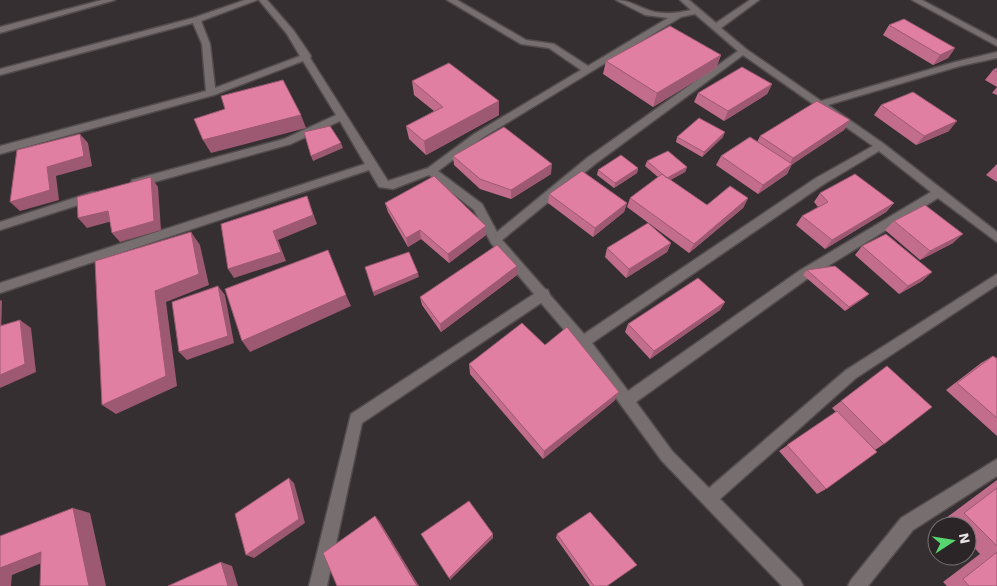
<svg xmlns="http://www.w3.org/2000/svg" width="997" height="586" font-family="'Work Sans',sans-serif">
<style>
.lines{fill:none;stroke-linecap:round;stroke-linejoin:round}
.minor-casing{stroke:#534c4e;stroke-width:3}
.minor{fill:#776e70;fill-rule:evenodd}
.wall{fill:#c16d8b}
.shaded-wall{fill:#9d5971}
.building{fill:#e07fa2;stroke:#9d5971}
</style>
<rect width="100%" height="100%" fill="#362f31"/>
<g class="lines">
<defs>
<path id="minor" d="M102,0H115L0,33V27Z
M245,0H257L201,21L210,44L215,88L300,56L287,34L259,0H267L294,31L311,56L310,58L388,181L428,168L474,134L581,70L549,48L521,44L447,0H457L526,40L554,44L588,66L668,18L645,15L616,0C627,0 633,4 643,8C658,15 674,14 691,10L680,0H689L716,23L750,0H759L721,28L746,49L821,101L955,62L997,52V58L960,66L828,105L884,144L997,232V242L938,198L807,279L636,402L672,451L709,488L846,370L997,274V285L856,378L720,499L800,580L803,586H782L662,461L578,346L541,303L362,423L327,586H309L351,414L534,294L491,243L474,210L429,175L393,189L379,187L369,170L0,293V283L365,164L340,121L291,144L136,187L132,186L131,183L132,180L284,139L336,115L303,61L214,95L0,154V146L206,91L202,44L193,23L0,75V69L193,18ZM695,14L738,51L587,158L497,232L482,204L438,171L482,138L681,17ZM743,55L873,146L816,178L584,334L550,295L548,290L545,289L502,240L595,164ZM879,151L931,192L799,271L628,391L592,343L824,184Z
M912,0H922L997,40V46Z
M93,192L97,193L98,196L97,199L0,230V222Z
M997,459V476L913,530L868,586H848L851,580L901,518Z"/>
</defs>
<!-- minor casing -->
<use href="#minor" class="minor-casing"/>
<!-- minor -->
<use href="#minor" class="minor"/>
</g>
<!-- wall -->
<path class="wall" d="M889,25L955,48L948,58L933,65L883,35Z
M721,55L716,68L653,107L603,74L606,61Z
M997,68V95L992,93L997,87L985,80L993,70Z
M412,81L499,115L426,155L409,139L406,126L434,111L414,95Z
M772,84L767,94L724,121L694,102L698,93Z
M881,105L949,131L916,145L874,115Z
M850,120L844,130L792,164L787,174L758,194L716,165L721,156L757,142L760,136Z
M677,137H723L702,157L676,142Z
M453,156L551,174L511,199L480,189L454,165Z
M647,161L687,167L685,172L670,180L707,205L748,198L743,208L689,253L627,207L630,198L658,177L645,166Z
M997,164V182L986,175Z
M638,168L637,173L614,188L597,175L598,170Z
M820,193L894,203L886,212L825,249L796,225L802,216L818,207L814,202Z
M549,194L627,203L624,212L593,237L548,203Z
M385,203L486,235L449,263L421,239L408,247L388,212Z
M894,221L953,243L920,260L885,230Z
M671,243L667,252L626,278L605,257L607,248Z
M862,246L932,272L922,281L899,294L855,255Z
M807,270L869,294L864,298L845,311L803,275Z
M517,275L441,332L422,305L420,297Z
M725,302L720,310L650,359L625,332L628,324Z
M545,345L619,392L614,401L543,459L470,374L469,364Z
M993,356L997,358V436L946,390L981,363Z
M887,366L884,444L875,450L826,489L817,494L779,451L836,412L832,408Z
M997,480V586H947L943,582L980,554L967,540V526H953L946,518Z
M557,534L607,586H590L556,538Z"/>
<!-- shaded-wall -->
<path class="shaded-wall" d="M955,48L948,58L933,65L940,55Z
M721,55L716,68L653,107L657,93Z
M772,84L767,94L724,121L728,111Z
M499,101V115L426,155L424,141Z
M301,115L306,128L211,153L203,140Z
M850,120L844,130L787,168L793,158Z
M957,121L949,131L916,145L924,136Z
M725,132L723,137L702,157L704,152Z
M80,134L88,143L92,166L56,176L59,200L20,211L10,202L47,167Z
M341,143L343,148L313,161L311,156Z
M552,164L551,174L511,199V190Z
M792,164L787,174L758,194L763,185Z
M687,167L685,172L665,183L666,178Z
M638,168L637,173L614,188L615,183Z
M151,177L158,187L161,230L120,242L112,233Z
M307,196L317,224L278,240L286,261L234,278L228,269L273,231Z
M748,198L743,208L689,253L694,244Z
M627,203L624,212L593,237L595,228Z
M894,203L886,212L825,249L832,240Z
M108,211L116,220L87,228L78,218Z
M486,226V235L449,263L448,254Z
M420,230L421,239L408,247L406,238Z
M191,232L200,245L209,285L166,302L177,386L116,414L102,405L155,291Z
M963,234L953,243L920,260L930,251Z
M671,243L667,252L626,278L629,269Z
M517,266V275L441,332L440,324Z
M932,272L922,281L899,294L908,286Z
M418,273L419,277L374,296L373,292Z
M218,286L225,295L234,343L187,360L179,352Z
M869,294L864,298L845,311L849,307Z
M346,295L351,306L250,352L242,341Z
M0,300L2,301L1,337L0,336Z
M725,302L720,310L650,359L654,351Z
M20,320L31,328L36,372L0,388V375Z
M619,392L614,401L543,459L544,451Z
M289,478L294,483L305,523L254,558L246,555Z
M73,508L90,513L106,586H89Z
M375,516L380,522L419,586H417Z
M493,534V538L450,580L449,578Z
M41,552L59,556L12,575L11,586H0V568Z
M221,562L232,566L238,586H228Z"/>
<!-- building -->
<path class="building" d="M904,19L955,48L940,55L889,25Z
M670,26L721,55L657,93L606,61Z
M449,63L499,101L424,141L406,126L443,107L412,81Z
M742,67L772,84L728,111L698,93Z
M997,68V72L993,70Z
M283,80L301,115L203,140L194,119L225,109L221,96Z
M913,92L957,121L924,136L881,105Z
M817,101L850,120L793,158L760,136Z
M699,118L725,132L704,152L677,137Z
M330,126L341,143L311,156L304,132Z
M504,127L552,164L511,190L480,179L453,156Z
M80,134L84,156L47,167L50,190L10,202L17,150Z
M750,137L792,164L763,185L721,156Z
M668,151L687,167L667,178L647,161Z
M621,155L638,168L615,183L598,170Z
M582,171L627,203L595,228L549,194Z
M662,174L707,205L730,186L748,198L694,244L630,198Z
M855,174L894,203L832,240L802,216L828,202L820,193Z
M434,176L486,226L448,254L420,230L406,238L385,203Z
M151,177L154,221L112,233L108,211L78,218L77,197Z
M307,196L313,215L273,231L281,252L228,269L221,224Z
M925,205L963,234L930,251L894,221Z
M648,223L671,243L629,269L607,248Z
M191,232L199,274L155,291L166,376L102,405L95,261Z
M886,234L932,272L908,286L862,246Z
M497,245L517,266L440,324L420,297Z
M328,250L346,295L242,341L225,289Z
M409,252L418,273L373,292L365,267Z
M835,266L869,294L849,307L807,270Z
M698,278L725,302L654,351L628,324Z
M218,286L228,336L179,352L172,302Z
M20,320L25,364L0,375V326Z
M522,323L545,345L567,327L619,392L544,451L469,364Z
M993,356L997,359V418L957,383Z
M887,366L932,407L884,444L841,401Z
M837,411L877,452L826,489L787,445Z
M289,478L299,519L246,555L235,514Z
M997,488V546L964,513Z
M469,501L493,534L449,578L421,534Z
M73,508L89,586H40L41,552L0,568V536Z
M590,512L637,565L607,586H594L557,534Z
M375,516L417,586H337L323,553Z
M997,552V586H969L963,579Z
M221,562L228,586H168Z"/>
<!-- north arrow -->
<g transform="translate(952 541) rotate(78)"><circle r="24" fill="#2c2527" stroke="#777173"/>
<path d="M0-4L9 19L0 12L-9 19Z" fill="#57d570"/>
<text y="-8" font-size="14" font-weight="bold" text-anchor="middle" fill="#e8e3e5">N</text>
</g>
</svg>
